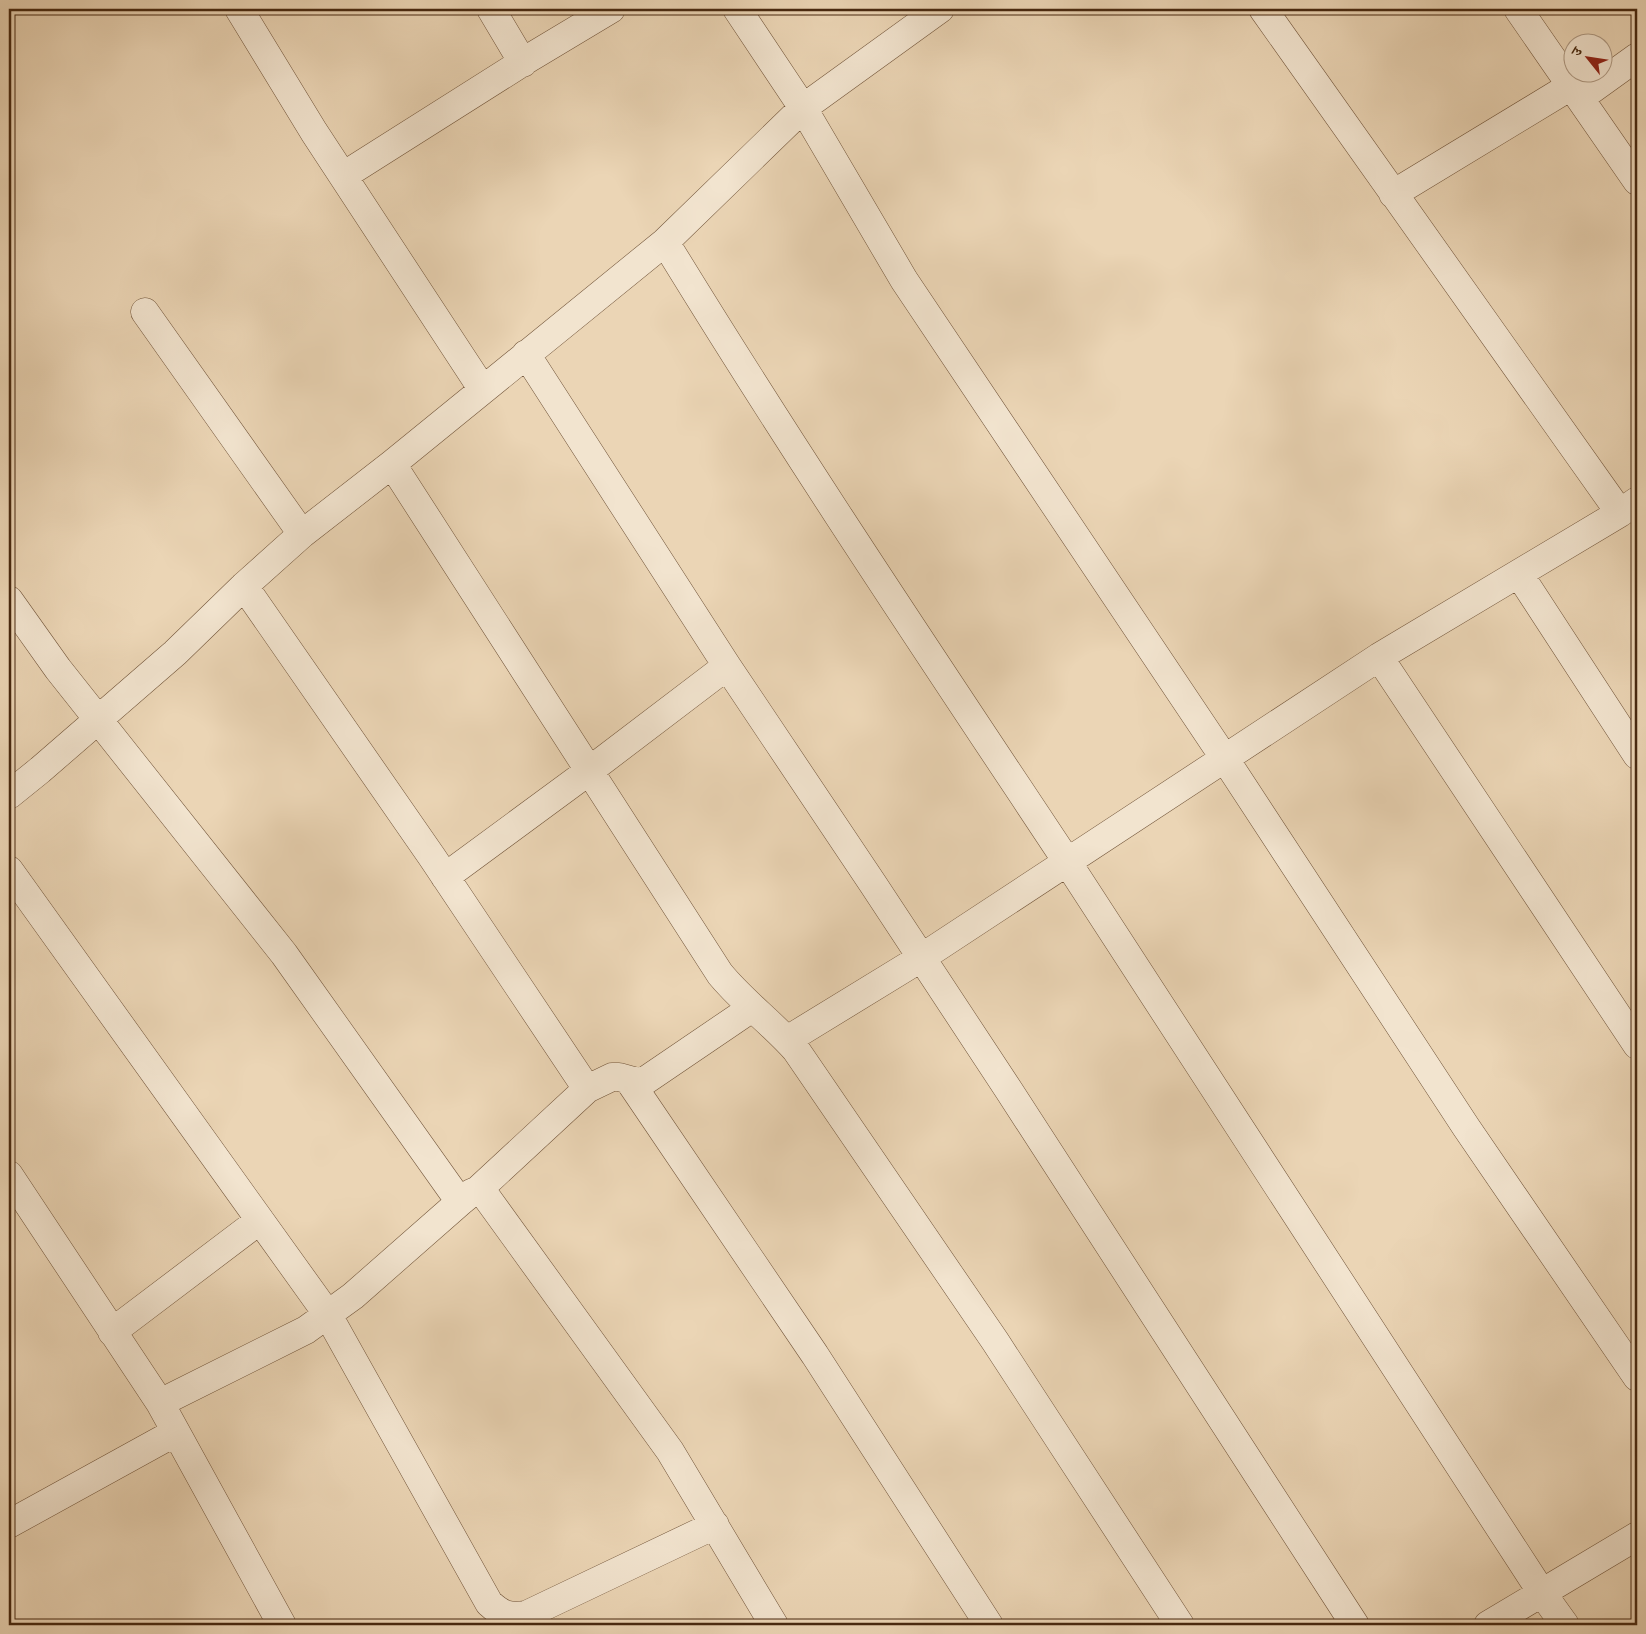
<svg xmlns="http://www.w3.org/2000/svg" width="1646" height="1634" font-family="'EB Garamond','Noto Serif Devanagari',serif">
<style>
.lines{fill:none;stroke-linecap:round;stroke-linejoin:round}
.minor-casing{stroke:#715439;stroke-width:29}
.minor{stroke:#f2e4cf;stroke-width:28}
</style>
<rect width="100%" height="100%" fill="#ebd5b5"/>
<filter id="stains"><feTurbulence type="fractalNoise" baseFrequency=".004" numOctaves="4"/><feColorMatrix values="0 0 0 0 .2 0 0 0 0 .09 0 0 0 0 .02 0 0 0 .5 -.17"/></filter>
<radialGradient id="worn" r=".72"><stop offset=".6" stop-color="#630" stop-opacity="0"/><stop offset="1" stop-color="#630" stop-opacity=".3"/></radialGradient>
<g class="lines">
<defs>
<path id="minor" d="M239,9L314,132L483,390
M491,9L523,63
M737,9L803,108L904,280L1225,759L1466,1127L1637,1377
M1263,9L1620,513
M1518,9L1637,181
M343,176L531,57L611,9
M1393,194L1571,86L1587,93L1637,57
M665,242C793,451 930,655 1066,860C1226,1103 1384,1348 1542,1593L1565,1625
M145,312L302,534
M526,354L727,666L873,884L1008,1089L1355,1625
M392,464L720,974C743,1002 772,1023 796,1050L995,1341L1180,1625
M1519,574L1637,755
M244,586L432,857L587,1089
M9,600L58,669L284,954L460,1202
M1379,657L1637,1045
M9,795L40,770L175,653L244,586L302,534L392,464L665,242L803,108L940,9
M9,870L328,1315L489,1603C502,1615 508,1617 526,1615L715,1525
M445,877L589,771L727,666
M783,1036L792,1037L921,958L1379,657L1620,513L1637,501
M630,1082L815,1355L989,1625
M9,1175L160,1403L282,1625
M478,1190L587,1089L612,1077H619L637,1082L646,1080L752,1008
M112,1332L260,1220
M160,1403L306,1330L353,1296L460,1202L471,1193L478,1190L485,1195L670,1451L774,1625
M9,1524L176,1432
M1488,1625L1637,1536"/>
</defs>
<!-- minor casing -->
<use href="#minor" class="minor-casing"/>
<!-- minor -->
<use href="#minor" class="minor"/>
</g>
<!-- margin -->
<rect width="1646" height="1634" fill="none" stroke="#ebd5b5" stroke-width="30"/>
<rect x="10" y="10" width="1626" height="1614" fill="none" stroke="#482910" stroke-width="2.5"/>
<rect x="15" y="15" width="1616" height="1604" fill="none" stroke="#482910"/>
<!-- north arrow -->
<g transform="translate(1588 58) rotate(300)"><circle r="24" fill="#f2e4cf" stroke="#ae9983"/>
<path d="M0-4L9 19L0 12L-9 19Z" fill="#8f2418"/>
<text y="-8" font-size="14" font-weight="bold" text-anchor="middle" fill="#482910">उ</text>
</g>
<rect width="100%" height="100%" filter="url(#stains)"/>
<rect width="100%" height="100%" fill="url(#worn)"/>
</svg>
